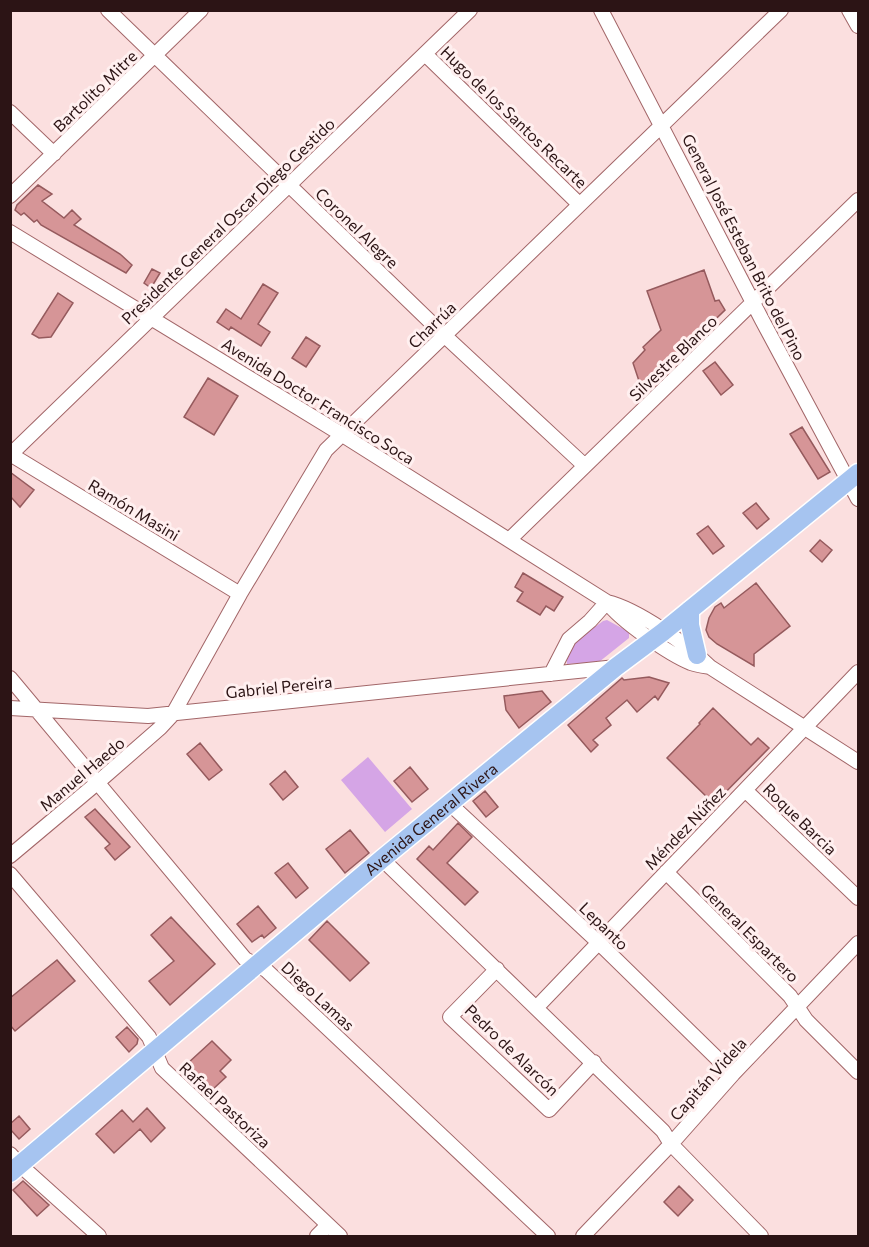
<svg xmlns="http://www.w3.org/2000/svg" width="869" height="1247" font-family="Commissioner,sans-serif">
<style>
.green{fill:#d5a5e6}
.building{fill:#d69597;stroke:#955a5d;stroke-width:1.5}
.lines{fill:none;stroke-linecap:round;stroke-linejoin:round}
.minor-casing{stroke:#a26668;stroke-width:16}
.major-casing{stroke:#fff;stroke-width:21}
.minor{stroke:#fff;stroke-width:14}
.major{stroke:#a6c4f0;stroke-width:18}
.labels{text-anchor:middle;stroke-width:6;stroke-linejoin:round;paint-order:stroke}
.street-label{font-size:16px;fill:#2c1415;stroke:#fff0f0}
</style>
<rect width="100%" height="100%" fill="#fbdfdf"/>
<!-- green -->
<path class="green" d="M607,620L629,632V638L599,662L567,664C564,644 589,632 603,621Z
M368,757L412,809L385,832L341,780Z"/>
<!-- building -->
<path class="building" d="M38,185L52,194L42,201L64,218L72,210L81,219L74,225L120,254L132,265L126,273L41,225L37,220L34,222L24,213L21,215L15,210L17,205Z
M152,269L160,273L151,288L144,283Z
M704,270L715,301L719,300L725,310L642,390L633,363L645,350L643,347L661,330L647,291Z
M263,284L278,293L258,324L270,332L261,346L231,327L229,330L217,322L226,309L241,319Z
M58,293L73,303L51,337L39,338L32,334Z
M306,337L320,346L306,367L292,358Z
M715,362L733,385L721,395L703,371Z
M208,378L238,396L214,435L184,417Z
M802,427L830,472L818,479L790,434Z
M10,472L34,490L20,507L10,496Z
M756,503L769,519L757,529L743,513Z
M708,526L724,546L713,554L697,534Z
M820,540L832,550L822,562L810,551Z
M523,573L563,597L554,611L546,606L540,615L517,601L523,592L515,587Z
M756,583L790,626L754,654V666L717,644L709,637L706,630L709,618L715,607L721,603L724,608Z
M649,677L669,683L658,700L655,696L637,712L627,700L606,718L611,725L593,740L598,745L591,752L568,725L622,678L624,680Z
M542,691L551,702L519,728L506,710L504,696Z
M713,708L751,745L758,738L769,748L714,804L667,758L700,724L699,723Z
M200,743L222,770L209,780L187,754Z
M410,767L428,789L412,802L394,781Z
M285,771L298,787L283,800L270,784Z
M485,791L498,807L486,817L473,801Z
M95,809L130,847L115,860L105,848L110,844L85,817Z
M458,823L472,837L447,863L478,892L465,905L417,859L429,846L433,850Z
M350,830L369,853L345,873L326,849Z
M288,863L308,888L296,898L275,873Z
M258,906L276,928L264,938L262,935L252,942L237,924Z
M171,917L215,964L170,1005L149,981L174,961L151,935Z
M327,921L369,963L350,981L309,940Z
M57,960L75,981L15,1031L10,1025V998Z
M127,1027L138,1039L137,1044L129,1052L116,1037Z
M212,1041L231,1060L220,1071L226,1077L212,1090L187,1064Z
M147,1108L165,1128L151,1142L140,1129L114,1153L96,1134L122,1110L133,1122Z
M19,1116L30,1129L19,1139L10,1129V1124Z
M23,1181L49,1205L37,1216L13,1190Z
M679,1186L693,1200L678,1216L664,1202Z"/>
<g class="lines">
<defs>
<path id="minor" d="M108,10L445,336L585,466
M601,10L762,320L858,499
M849,10L858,26
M425,54L579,204
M10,112L54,154
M10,196L201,10
M10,232L341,434L607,602C637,609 688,645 710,667L858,762
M10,454L240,594
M10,455L470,10
M510,539L858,200
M607,602C621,621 669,654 691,663C697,665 704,666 710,667
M551,674L569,639L590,621L607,602
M10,678L245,959L266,970L548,1236
M10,708L148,716L616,667
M745,790L858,898
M449,803L598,942L733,1074
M10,856L97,783L160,728L173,714L240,594L326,450L781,10
M382,859L663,1131L671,1144L761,1236
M666,872L790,996L806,1020L858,1072
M10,874L149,1037L162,1068L340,1236
M497,969L450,1017L549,1110L594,1062
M537,1007L858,672
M10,1154L20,1165L99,1236
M317,1236L328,1225
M583,1236L671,1144L733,1074L858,943"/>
<g id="major">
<path d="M690,610V625L697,655"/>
<path id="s1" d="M10,1173L382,859L616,667L663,632L858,473"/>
</g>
</defs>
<!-- minor casing -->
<use href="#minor" class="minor-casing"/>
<!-- major casing -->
<use href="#major" class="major-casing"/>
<!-- minor -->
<use href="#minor" class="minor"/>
<!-- major -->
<use href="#major" class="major"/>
</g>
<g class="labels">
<!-- street labels -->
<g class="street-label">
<text transform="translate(95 91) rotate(-44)" y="6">Bartolito Mitre</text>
<text transform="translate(514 117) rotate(44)" y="6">Hugo de los Santos Recarte</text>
<text transform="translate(228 221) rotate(-44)" y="6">Presidente General Oscar Diego Gestido</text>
<text transform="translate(357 228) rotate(44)" y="6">Coronel Alegre</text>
<text transform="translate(744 247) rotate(63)" y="6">General José Esteban Brito del Pino</text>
<text transform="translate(432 325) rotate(-44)" y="6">Charrúa</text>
<text transform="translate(673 358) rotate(-44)" y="6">Silvestre Blanco</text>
<text transform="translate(318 401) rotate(32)" y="6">Avenida Doctor Francisco Soca</text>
<text transform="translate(134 510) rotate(31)" y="6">Ramón Masini</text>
<text transform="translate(279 687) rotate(-6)" y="6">Gabriel Pereira</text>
<text transform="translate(82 774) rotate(-40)" y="6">Manuel Haedo</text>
<text dy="6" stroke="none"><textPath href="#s1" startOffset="550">Avenida General Rivera</textPath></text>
<text transform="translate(800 819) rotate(44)" y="6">Roque Barcia</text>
<text transform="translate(685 828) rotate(-46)" y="6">Méndez Núñez</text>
<text transform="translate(604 926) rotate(44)" y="6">Lepanto</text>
<text transform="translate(750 933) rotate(45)" y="6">General Espartero</text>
<text transform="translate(318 996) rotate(43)" y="6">Diego Lamas</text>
<text transform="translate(512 1050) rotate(44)" y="6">Pedro de Alarcón</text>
<text transform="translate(708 1079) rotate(-48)" y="6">Capitán Videla</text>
<text transform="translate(225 1105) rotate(43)" y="6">Rafael Pastoriza</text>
</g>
</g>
<!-- border -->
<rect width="869" height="1247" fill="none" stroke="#2c1415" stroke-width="24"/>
</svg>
